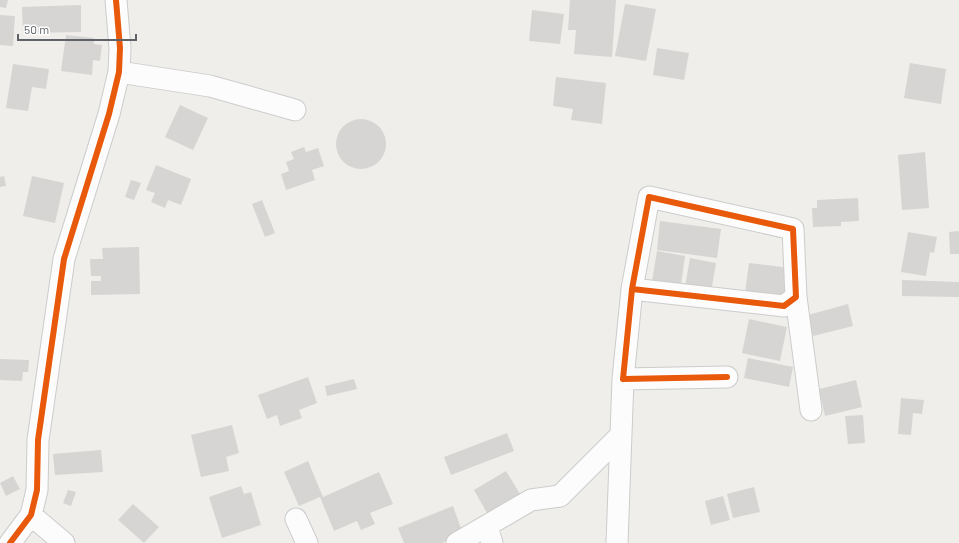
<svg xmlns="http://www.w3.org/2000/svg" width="959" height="543" font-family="Barlow,sans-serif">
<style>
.building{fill:#d6d5d3}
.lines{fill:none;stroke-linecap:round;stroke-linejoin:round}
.minor-casing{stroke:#cbcccc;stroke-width:23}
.minor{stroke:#fdfcfc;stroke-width:21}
.cycleway-casing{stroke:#fff;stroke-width:8}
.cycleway{stroke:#e8590c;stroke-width:6}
</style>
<rect width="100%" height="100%" fill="#efeeea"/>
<!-- building -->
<path class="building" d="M0,0H8L6,8L0,7Z
M570,0H616L612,57L574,54L576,30H568Z
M625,4L656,9L646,61L615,56Z
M81,5V32L23,33L22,7Z
M532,10L564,14L560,44L529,41Z
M0,15L15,16L13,46L0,45Z
M66,35L94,38V44L102,45L100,61L93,60L92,75L61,71Z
M657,48L689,53L684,80L653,75Z
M910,63L946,69L941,104L904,98Z
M13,64L49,69L46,89L32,87L28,111L6,108Z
M556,77L606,83L602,124L571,120L573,109L553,106Z
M180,105L208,118L193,150L165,137Z
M336 144a25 25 0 1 1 50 0a25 25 0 1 1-50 0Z
M304,147L306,152L318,148L324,166L312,170L315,180L286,190L281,174L289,171L286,162L294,159L291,152Z
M925,152L929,208L902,210L898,155Z
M156,165L191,179L181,205L168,200L165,208L151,202L155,193L146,190Z
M4,176L6,186L0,187V177Z
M32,176L64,183L55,223L23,216Z
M131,180L141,183L134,200L125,197Z
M858,198L859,221L841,222V226L813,227L812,208H817V200Z
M262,200L275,233L265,237L252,204Z
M660,221L721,229L717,258L657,250Z
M959,231V254H950L949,232Z
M908,232L937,237L934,253L930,252L926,276L901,272Z
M139,247L140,294L91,295V281H101V276H91L90,259H103L102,248Z
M657,251L685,256L681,285L652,281Z
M690,258L716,263L711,292L685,287Z
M749,263L790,268L786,298L745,293Z
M902,280L959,282V297L902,296Z
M848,304L853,326L813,336L808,315Z
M749,319L787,327L780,361L742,353Z
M748,358L793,367L789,387L744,378Z
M0,359L29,360L28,372H23L22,381L0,380Z
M308,377L317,403L299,410L302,418L280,426L277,415L267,419L258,395Z
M354,379L357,389L327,396L325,386Z
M856,380L862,407L825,416L819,389Z
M901,398L924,400L922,414L913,413L911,435L898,434Z
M863,415L865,443L848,444L845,416Z
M232,425L239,453L226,457L229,471L201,477L191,435Z
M507,433L514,451L451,475L444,457Z
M101,450L103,472L55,475L53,454Z
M308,461L323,497L379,472L393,504L370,513L375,524L361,530L357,521L334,531L320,497L299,506L284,472Z
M506,471L520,494L487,513L474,490Z
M13,476L20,489L6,496L0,483Z
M241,486L244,494L251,492L261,525L222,538L209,497Z
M754,487L760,512L733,518L727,494Z
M68,490L76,492L71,506L63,503Z
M723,496L730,520L711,525L705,501Z
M133,504L159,527L144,543L118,520Z
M453,506L463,534L442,543H404L398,528Z"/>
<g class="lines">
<defs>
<path id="minor" d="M119,72L210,86L295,110
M632,289L784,306L796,297L793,229L649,197L632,289L623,379L727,377
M796,297L811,410
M31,515L64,543
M296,519L307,543
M487,526L492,543
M10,543L31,515L37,490L38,440L64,259L109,114L119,72L120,48L116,0
M457,543L531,500L560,496L621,435
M617,543L623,379"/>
</defs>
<!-- minor casing -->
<use href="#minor" class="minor-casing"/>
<!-- minor -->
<use href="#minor" class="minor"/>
<defs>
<path id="cycleway" d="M632,289L784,306L796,297L793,229L649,197L632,289L623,379L727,377
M10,543L31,515L37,490L38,440L64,259L109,114L119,72L120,48L116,0"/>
</defs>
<!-- cycleway casing -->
<use href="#cycleway" class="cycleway-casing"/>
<!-- cycleway -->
<use href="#cycleway" class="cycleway"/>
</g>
<!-- scale -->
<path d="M18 34v6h118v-6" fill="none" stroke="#5f6368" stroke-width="2"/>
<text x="24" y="34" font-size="12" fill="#5f6368" stroke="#ffffff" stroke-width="3" paint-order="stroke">50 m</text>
</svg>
